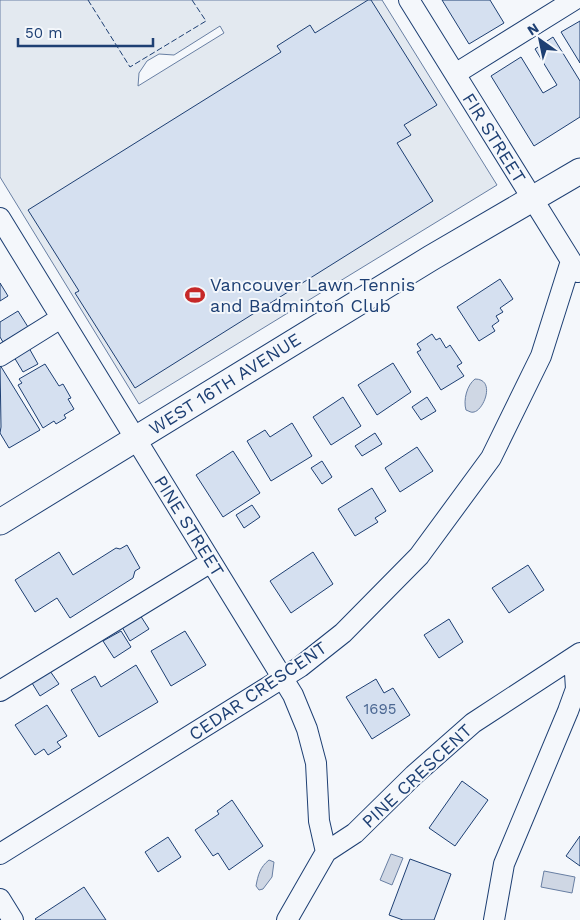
<svg xmlns="http://www.w3.org/2000/svg" width="580" height="920" font-family="'Work Sans',sans-serif">
<style>
.green{fill:#e3e9f0;stroke:#687fa3;fill-rule:evenodd}
.water{fill:#cfd7e4;stroke:#687fa3}
.building{fill:#d5e0f0;stroke:#1d3f73}
.lines{fill:none;stroke-linecap:round;stroke-linejoin:round}
.minor-casing{stroke:#1d3f73;stroke-width:22}
.major-casing{stroke:#1d3f73;stroke-width:27}
.minor{stroke:#f4f7fb;stroke-width:20}
.major{stroke:#f4f7fb;stroke-width:25}
.fence{stroke:#1d3f73;stroke-width:1;stroke-dasharray:6 2.5;stroke-linecap:butt}
.labels{text-anchor:middle;stroke-width:4;stroke-linejoin:round;paint-order:stroke}
.number-label{font-size:15px;fill:#4b6792}
.street-label{font-size:18px;fill:#1d3f73;stroke:#f4f7fb}
.poi-label{font-size:18px;fill:#1d3f73;stroke:#f4f7fb;text-anchor:start}
</style>
<rect width="100%" height="100%" fill="#f4f7fb"/>
<!-- green -->
<path class="green" d="M0,0H382L497,185L139,404L0,177ZM220,26L224,33L138,86L139,73L147,61L159,54L174,55Z"/>
<!-- water -->
<path class="water" d="M475,379C496,379 484,410 474,412C471,413 469,411 466,410C463,400 467,385 475,379Z
M391,854L403,858L392,885L380,880Z
M269,860L274,862L272,877L263,889L259,890L256,886C258,875 260,867 269,860Z
M544,871L575,877L572,893L541,887Z"/>
<!-- building -->
<path class="building" d="M368,0H371L437,105L404,125L411,135L397,143L433,201L135,388L75,293L79,291L28,210L281,52L277,46L310,25L315,33Z
M442,0H490L504,23L469,44Z
M580,21V63L561,32Z
M553,37L580,81V117L534,146L491,76L521,57L543,93L557,85L535,49Z
M500,279L513,299L500,308L503,312L496,316L499,321L492,326L495,331L479,341L457,307Z
M0,283L8,296L0,301Z
M18,311L28,327L3,342L0,337V322Z
M432,334L436,340L440,338L446,348L450,345L462,363L457,366L464,376L441,390L417,352L421,350L417,344Z
M29,348L38,364L23,372L14,357Z
M393,363L411,392L377,415L358,385Z
M45,364L59,386L63,384L71,398L68,399L74,409L64,415L66,418L56,424L54,421L43,428L18,385L22,383L19,379Z
M0,365L40,430L9,448L0,433L1,427Z
M343,397L361,426L331,445L313,417Z
M427,397L436,411L421,420L412,407Z
M292,423L312,456L271,481L247,441L265,430L270,437Z
M375,433L382,444L362,456L355,446Z
M417,447L433,471L400,492L385,468Z
M233,451L260,493L223,517L196,475Z
M322,461L332,477L322,484L311,468Z
M372,488L386,511L375,518L378,522L355,536L338,509Z
M252,505L260,517L244,528L236,515Z
M127,545L140,568L135,571L133,578L70,618L57,598L35,612L15,580L59,552L73,575L116,548L120,549Z
M313,552L333,584L291,613L270,581Z
M528,565L544,590L509,613L492,588Z
M140,615L149,629L130,641L122,627Z
M449,619L463,642L439,658L424,635Z
M121,631L131,647L114,658L103,641Z
M185,631L206,665L171,686L151,651Z
M136,665L158,702L99,737L71,690L95,676L101,687Z
M50,671L59,684L40,696L32,683Z
M376,679L384,693L393,688L410,715L372,739L346,697Z
M47,705L67,736L57,742L61,747L48,755L44,749L35,755L15,725Z
M462,781L488,800L455,846L429,828Z
M232,800L263,846L229,870L218,853L213,856L195,830L219,814L217,811Z
M580,836V866L566,856Z
M168,837L181,857L158,872L145,852Z
M410,859L451,874L434,920H403L389,915Z
M84,887L106,920H36L35,919Z"/>
<g class="lines">
<defs>
<path id="minor" d="M409,0L578,272
M455,74L574,0
M0,218L293,695L307,729L316,763L319,821L326,852
M0,356L61,318
M0,691L211,562
M0,854L300,667L343,633L419,556L491,458L541,356L571,261
M0,899L13,920
M287,920L326,852L355,833L414,775L473,723L580,653
M494,920L504,864L568,711L576,689L574,657"/>
<path id="major" d="M0,522L431,258L580,171"/>
</defs>
<!-- minor casing -->
<use href="#minor" class="minor-casing"/>
<!-- major casing -->
<use href="#major" class="major-casing"/>
<!-- minor -->
<use href="#minor" class="minor"/>
<!-- major -->
<use href="#major" class="major"/>
<!-- fence -->
<path class="fence" d="M88,0L130,67L206,21L192,0"/>
</g>
<!-- icons -->
<defs>
<symbol id="stadium-bare" viewBox="-9 -9 18 18"><path d="M0-5a6.5 5 0 1 0 0 10a6.5 5 0 1 0 0-10ZM-3.5-1.8h7v3.6h-7Z" fill="#c62828" stroke="#f4f7fb" stroke-width="2.5" paint-order="stroke"/></symbol>
</defs>
<g fill-rule="evenodd">
<use href="#stadium-bare" x="181" y="281" width="28" height="28"/>
</g>
<g class="labels">
<!-- number labels -->
<g class="number-label">
<text x="380" y="714">1695</text>
</g>
<!-- street labels -->
<g class="street-label">
<text transform="translate(494 138) rotate(58)" y="6">FIR STREET</text>
<text transform="translate(225 384) rotate(-32)" y="6">WEST 16TH AVENUE</text>
<text transform="translate(189 526) rotate(58)" y="6">PINE STREET</text>
<text transform="translate(258 691) rotate(-34)" y="6">CEDAR CRESCENT</text>
<text transform="translate(417 776) rotate(-43)" y="6">PINE CRESCENT</text>
</g>
<!-- poi labels -->
<g class="poi-label">
<text x="210" y="291">Vancouver Lawn Tennis<tspan x="210" dy="21">and Badminton Club</tspan></text>
</g>
</g>
<!-- north arrow -->
<g transform="translate(540 40) rotate(327)" stroke="#f4f7fb" stroke-width="4" paint-order="stroke">
<path d="M0-4L9 19L0 12L-9 19Z" fill="#1d3f73"/>
<text y="-8" font-size="14" font-weight="bold" text-anchor="middle" fill="#1d3f73">N</text>
</g>
<!-- scale -->
<path d="M18 38v8h135v-8" fill="none" stroke="#1d3f73" stroke-width="2.5"/>
<text x="25" y="38" font-size="15" fill="#1d3f73" stroke="#f4f7fb" stroke-width="4" paint-order="stroke">50 m</text>
</svg>
